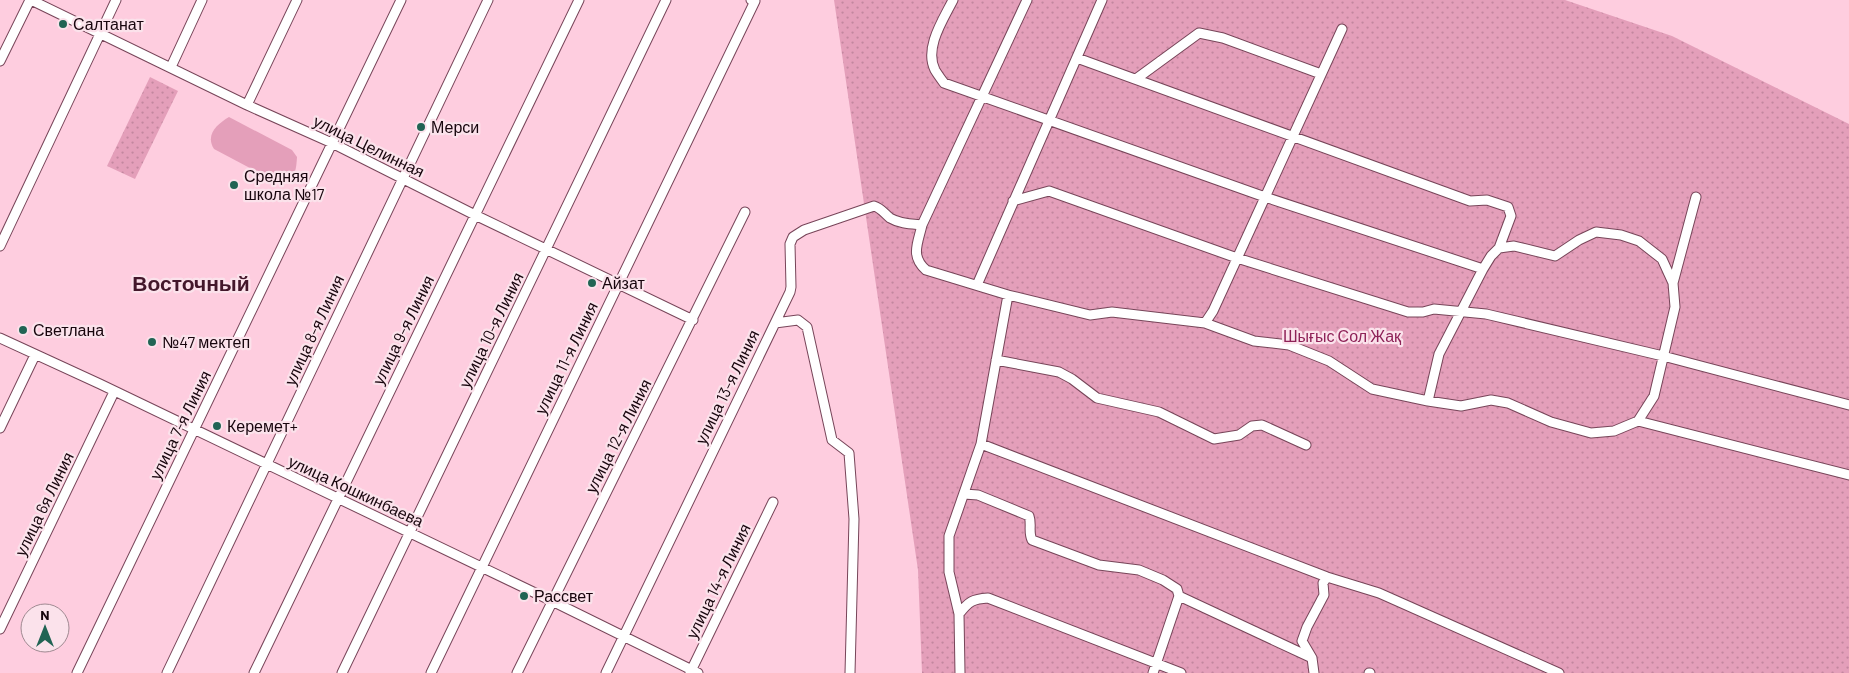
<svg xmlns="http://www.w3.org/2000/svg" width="1849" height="673" font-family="Barlow,sans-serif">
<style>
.park{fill:#e49fba}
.garden{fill:url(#garden-dots)}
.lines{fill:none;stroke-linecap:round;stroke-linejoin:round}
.minor-casing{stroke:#774559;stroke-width:11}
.minor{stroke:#fff;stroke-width:9}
.poi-dot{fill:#216454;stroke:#fbe2eb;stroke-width:2}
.labels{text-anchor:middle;stroke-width:4.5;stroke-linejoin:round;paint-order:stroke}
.poi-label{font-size:16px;fill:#17050d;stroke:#fbe2eb;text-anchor:start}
.street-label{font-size:16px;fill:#17050d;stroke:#fbe2eb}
.park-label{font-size:16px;fill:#8e2258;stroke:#fbe2eb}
.district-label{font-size:21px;font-weight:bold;fill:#43172b;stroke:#fbe2eb}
</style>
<defs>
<pattern id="garden-dots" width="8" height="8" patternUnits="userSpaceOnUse" patternTransform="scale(1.25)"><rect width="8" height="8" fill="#e49fba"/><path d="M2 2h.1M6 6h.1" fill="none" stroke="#c3879f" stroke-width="1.8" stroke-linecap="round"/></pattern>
</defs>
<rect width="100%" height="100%" fill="#fecddf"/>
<!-- park -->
<path class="park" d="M229,117L292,150L297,157C296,172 295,180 280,184L214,149C205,135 217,124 229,117Z"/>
<!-- garden -->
<path class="garden" d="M834,0H1565L1672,36L1849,124V673H922L918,570Z
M150,77L178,91L135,179L107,166Z"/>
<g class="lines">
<defs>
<path id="minor" d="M31,0L247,105L332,143L475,215L693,320
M953,0C943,20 924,48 935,70C938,75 941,79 944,83L1265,197L1483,269
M1027,0L922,225C918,243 910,256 926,270L1008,295L1090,315L1112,312L1205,323L1254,341L1289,345L1329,361L1372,389L1428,401L1461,406L1491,400L1508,403L1551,422L1591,433L1614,431L1638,421L1849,475
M1077,58L1470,201L1487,200L1508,207L1511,216L1499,248L1491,256L1483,269L1439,354L1428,401
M0,61L30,0
M171,67L202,0
M1136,79L1199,33L1223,38L1321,74
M247,105L297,0
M1013,201L1049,191L1237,258L1408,312H1423L1434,309L1486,314L1663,356L1849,405
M0,246L116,0
M1499,248L1514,246L1555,256L1579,240L1596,232L1621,235L1639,241L1662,259L1673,283L1675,307L1654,396L1638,421
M1673,283L1696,197
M977,285L1102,0
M775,323L798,320L807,327L832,440L849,453L854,519L850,673
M1205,323L1213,311L1342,29
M0,338L100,384L552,601L698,673
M996,360L1059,372L1072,379L1097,398L1159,412L1214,439L1239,435L1252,426L1262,425L1306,445
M0,428L35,355
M981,444L1327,577L1379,593L1559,673
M964,494L978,495L1029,516C1032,524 1028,532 1032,540L1099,565L1139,570L1163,580L1177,589L1179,596L1312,658L1314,673
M959,614C969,601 973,599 988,598L1181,673
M0,629L114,392
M1312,658L1302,641L1307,627L1324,595L1323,583L1327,577
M77,673L401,0
M167,673C276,449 380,224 488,0
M254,673L579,0
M342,673L666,0
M431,673L755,1L751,0
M517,673L745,212
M606,673L790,292L791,287L790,244L793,237L804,230L874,206C881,208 884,213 890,218C900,224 912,224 922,225
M690,673L773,502
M960,673L959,614L949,572V536L981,444L1008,295
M1153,673L1179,596
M1369,673H1370"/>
</defs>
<!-- minor casing -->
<use href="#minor" class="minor-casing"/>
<!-- minor -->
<use href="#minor" class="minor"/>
</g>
<!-- markers -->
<g class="poi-dot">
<circle cx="63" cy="24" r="5"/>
<circle cx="421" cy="127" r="5"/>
<circle cx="234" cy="185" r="5"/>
<circle cx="592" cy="283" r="5"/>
<circle cx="23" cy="330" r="5"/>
<circle cx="152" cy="342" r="5"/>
<circle cx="217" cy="426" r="5"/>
<circle cx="524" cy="596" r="5"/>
</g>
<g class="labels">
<!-- poi labels -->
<g class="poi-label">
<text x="73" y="30">Салтанат</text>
<text x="431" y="133">Мерси</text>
<text x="244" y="182">Средняя<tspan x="244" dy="18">школа №17</tspan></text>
<text x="602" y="289">Айзат</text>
<text x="33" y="336">Светлана</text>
<text x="162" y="348">№47 мектеп</text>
<text x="227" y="432">Керемет+</text>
<text x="534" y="602">Рассвет</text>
</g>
<!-- street labels -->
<g class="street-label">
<text transform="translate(369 146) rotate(26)" y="6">улица Целинная</text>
<text transform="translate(314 330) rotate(-65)" y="6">улица 8-я Линия</text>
<text transform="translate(403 330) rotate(-64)" y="6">улица 9-я Линия</text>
<text transform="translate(491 330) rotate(-64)" y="6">улица 10-я Линия</text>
<text transform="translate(566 358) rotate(-64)" y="6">улица 11-я Линия</text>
<text transform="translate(727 387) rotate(-64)" y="6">улица 13-я Линия</text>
<text transform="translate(180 425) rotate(-64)" y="6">улица 7-я Линия</text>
<text transform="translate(618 436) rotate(-63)" y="6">улица 12-я Линия</text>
<text transform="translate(356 491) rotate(25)" y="6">улица Кошкинбаева</text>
<text transform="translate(44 504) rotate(-64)" y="6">улица 6я Линия</text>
<text transform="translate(718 581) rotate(-64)" y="6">улица 14-я Линия</text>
</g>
<!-- park labels -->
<g class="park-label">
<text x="1342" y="342">Шығыс Сол Жақ</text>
</g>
<!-- district labels -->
<g class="district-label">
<text x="191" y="291">Восточный</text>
</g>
</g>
<!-- north arrow -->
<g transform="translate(45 628)"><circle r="24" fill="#fbe2eb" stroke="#a08a92"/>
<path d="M0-4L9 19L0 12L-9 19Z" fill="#216454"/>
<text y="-8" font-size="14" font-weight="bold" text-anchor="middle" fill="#17050d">N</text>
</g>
</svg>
